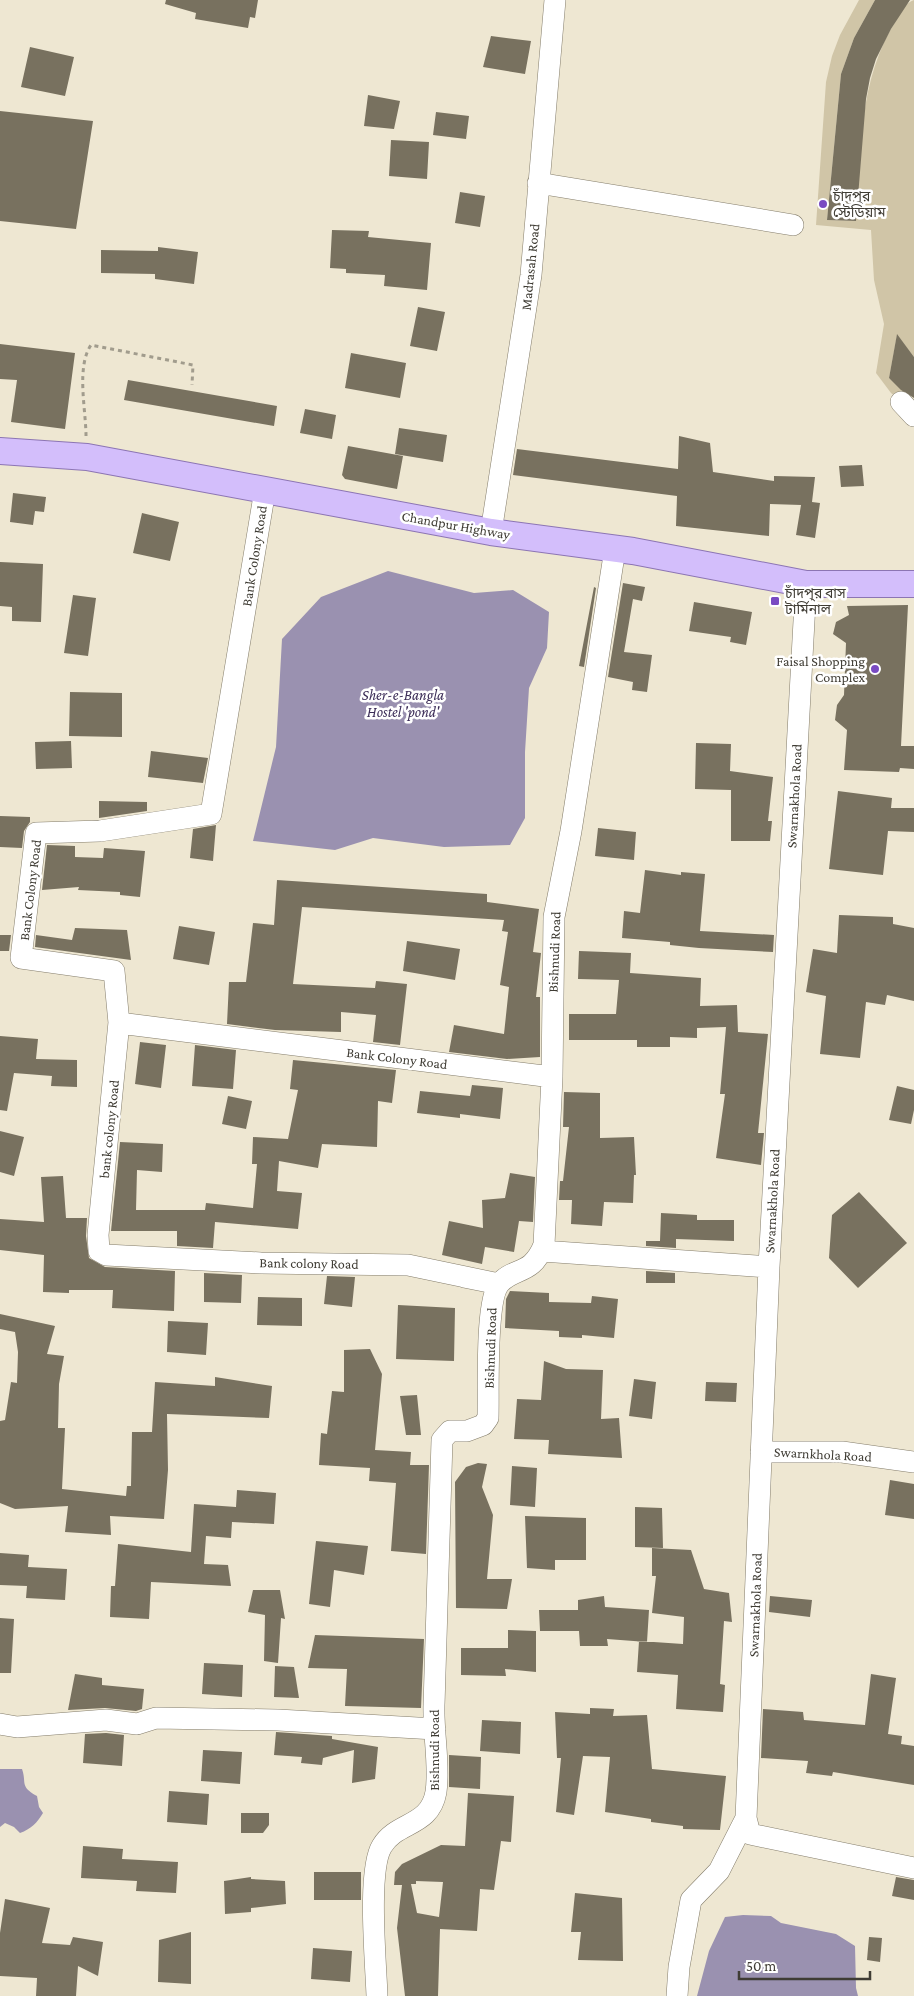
<svg xmlns="http://www.w3.org/2000/svg" width="914" height="1996" font-family="'Crimson Pro','Noto Sans Bengali',serif">
<style>
.green{fill:#d0c5a7}
.water{fill:#9a91b0}
.building{fill:#78715f;fill-rule:evenodd}
.lines{fill:none;stroke-linecap:round;stroke-linejoin:round}
.minor-casing{stroke:#847d6b;stroke-width:22}
.major-casing{stroke:#8c75b3;stroke-width:28}
.path{stroke:#a19c8d;stroke-width:3;stroke-dasharray:4 4;stroke-linecap:butt}
.minor{stroke:#fff;stroke-width:21}
.major{stroke:#d3befb;stroke-width:26}
.poi-dot{fill:#794ac2;stroke:#fff;stroke-width:2}
.labels{text-anchor:middle;stroke-width:5;stroke-linejoin:round;paint-order:stroke}
.poi-label{font-size:14px;fill:#3f3c34;stroke:#fff;text-anchor:start}
.street-label{font-size:14px;fill:#3f3c34;stroke:#fff}
.water-label{font-size:15px;font-style:italic;fill:#3b2c57;stroke:#fff}
</style>
<rect width="100%" height="100%" fill="#eee7d2"/>
<!-- green -->
<path class="green" d="M859,0H875L854,38L841,74L827,220L856,221C861,152 858,79 897,19C901,13 906,2 914,0V357L897,335L889,378L906,394L914,411L891,393L876,373L884,324L874,280L871,230L816,225L826,82L832,56L840,35Z"/>
<!-- water -->
<path class="water" d="M388,571L474,593L513,590L549,612L547,648L529,688L525,752V818L510,845L444,847L373,838L335,850L253,841L276,747L282,639L321,597Z
M0,1769H22C27,1783 19,1786 37,1796L39,1807L43,1813C37,1823 31,1829 20,1833L14,1827L5,1823L0,1827Z
M743,1915L771,1916L781,1923L836,1934L855,1946L856,1988L858,1996H697L709,1951L725,1917Z"/>
<!-- building -->
<path class="building" d="M166,0H258L255,18L250,17L248,28L195,19L196,13L165,4Z
M875,0H910L891,29L876,59L870,78L866,99L856,221L827,220L841,74L854,38Z
M491,36L531,41L525,74L483,67Z
M30,47L74,57L65,96L21,87Z
M368,95L400,101L394,129L364,126Z
M0,111L93,121L76,229L0,221Z
M436,112L469,116L466,139L433,135Z
M391,140L429,142L427,179L389,176Z
M460,192L485,196L480,227L455,223Z
M332,230L369,231L368,237L431,243L427,290L384,286L385,275L346,273V269L330,268Z
M158,247L198,252L194,284L155,279V274L101,273V250L158,251Z
M418,307L445,312L437,351L410,346Z
M897,334L914,357V398L901,390L889,378Z
M0,344L75,353L65,429L11,422L17,380L0,379Z
M351,353L406,363L400,398L345,388Z
M128,380L277,406L274,426L124,400Z
M305,409L336,415L332,439L300,433Z
M399,428L447,435L443,462L395,454Z
M679,436L710,443L713,472L774,481V476L815,477L812,502L820,503L815,538L796,535L801,505L770,504L769,536L676,526L677,496L513,475L517,449L678,469Z
M348,446L403,456L397,489L345,479L342,475Z
M862,465L864,486L841,487L839,466Z
M13,493L46,497L44,512L35,511L33,525L10,522Z
M142,513L179,522L170,561L133,553Z
M0,562L43,564L41,622L12,621V607L0,606Z
M623,583L645,587L642,601L633,599L624,652L652,655L647,692L632,690L633,682L608,677Z
M594,587L596,588L584,667L579,666Z
M73,595L96,598L88,656L64,653Z
M694,602L752,612L746,645L730,642L731,637L689,631Z
M908,605L901,746H914V769L900,768L899,772L844,770L847,730L835,720L837,705L844,695L846,643L833,634L836,622L849,615L847,606Z
M70,692L122,693V737L69,736Z
M71,741L72,768L36,769L35,742Z
M696,743L731,744L730,771L773,777L768,821H772L770,841H731V790L695,789Z
M151,751L208,758L203,783L148,777Z
M838,791L892,798L891,808H914V832L888,831L883,875L829,869Z
M99,801L147,802V811L99,818Z
M0,816L30,817V822L24,831L22,848L0,847Z
M216,825L213,861L190,858L193,829Z
M598,828L636,832L634,860L595,856Z
M47,845L75,846V857L103,858L104,848L145,851L140,897L120,895V892L78,890L79,887L42,890Z
M645,870L681,875V872L705,874L700,931L774,935L773,952L699,948L670,945V942L622,938L624,911L640,913Z
M277,880L487,894V902L539,909L533,952L541,953L536,997H540V1057L507,1059L449,1052L454,1025L504,1034L509,987L500,985L508,932L502,931L504,920L302,907L293,984L375,988L376,981L407,984L400,1045L373,1042L376,1015L341,1012V1032L275,1030L227,1024L229,982H246L253,923L274,925Z
M839,915L893,917V924L914,928V1001L887,995L885,1005L866,1002L860,1058L820,1054L826,996L806,992L813,949L837,953Z
M179,926L215,932L209,965L173,959Z
M75,928L127,930L131,960L35,947L36,935L72,940Z
M0,935H11L9,951H0Z
M407,941L460,949L455,980L403,971Z
M579,951L631,953L630,973L701,978L700,1006L737,1005L738,1032L768,1034L758,1133H764L761,1165L716,1158L725,1094H720L726,1027L697,1028V1038L670,1037V1047H637V1040H569V1014H616L619,980L578,979Z
M0,1036L38,1039L36,1059L77,1060V1087L51,1086L52,1076L14,1073L7,1111L0,1110Z
M140,1042L166,1045L161,1088L135,1084Z
M195,1045L236,1050L233,1089L192,1086Z
M293,1060L396,1070L392,1103L378,1101L377,1147L322,1144L318,1168L279,1161L277,1191L302,1193L298,1229L215,1222L213,1248L177,1246V1231H111L120,1142L163,1144L162,1172L137,1170L136,1210H205L206,1203L253,1208L257,1164H252L253,1137L288,1139L298,1090L290,1089Z
M472,1085L503,1088L500,1119L460,1114V1118L417,1113L420,1091L470,1096Z
M897,1086L914,1090V1110L911,1124L889,1120Z
M564,1092L600,1093V1138L634,1137L636,1175H634L633,1203L604,1202L602,1226L571,1224L572,1200H559L560,1181H563L569,1127H563Z
M228,1096L252,1101L246,1129L222,1124Z
M0,1131L24,1137L14,1176L0,1172Z
M510,1173L535,1177L533,1222L519,1221L514,1252L485,1247L482,1264L442,1255L449,1221L483,1228L482,1200L505,1198Z
M63,1176L66,1218H87L86,1236L89,1258L105,1267L175,1271L174,1311L112,1308L113,1290H69V1293L43,1292L44,1255L0,1250V1219L44,1222L41,1177Z
M859,1192L907,1243L858,1288L829,1258L832,1215Z
M661,1213L697,1215V1220H734V1241L676,1239V1248L646,1246V1241H660Z
M646,1271L675,1273V1283H646Z
M204,1273L242,1275L241,1303L204,1302Z
M327,1276L355,1277L352,1307L324,1304Z
M510,1291L549,1293V1302L591,1303L592,1296L618,1299L614,1338L582,1335V1338L559,1337V1331L505,1328L506,1299Z
M258,1297L302,1298V1326L257,1325Z
M398,1305L455,1308L454,1361L396,1359Z
M0,1314L55,1326L47,1354L64,1356L59,1384L58,1428H65L62,1489L126,1496L127,1486H131L132,1432H152L155,1382L215,1386V1377L272,1386L269,1418L167,1414L168,1470L164,1519L110,1516L111,1535L65,1532L68,1506L15,1509L0,1503V1421L5,1420L11,1382L17,1383L18,1352L15,1332L0,1329Z
M168,1321L208,1323L206,1355L167,1352Z
M370,1349L382,1374L375,1450L411,1452L410,1465H429L426,1554L391,1551L396,1483L369,1481L370,1468L319,1465L321,1433L327,1434L332,1391L344,1392V1350Z
M544,1361L566,1369L603,1370L601,1419L619,1418L622,1458L548,1454L549,1440L514,1439L517,1399L541,1400Z
M634,1379L656,1382L652,1419L629,1416Z
M706,1382L737,1383L736,1402L705,1401Z
M417,1395L421,1435H406L400,1396Z
M478,1463L487,1464L482,1487L493,1515L487,1579H512L507,1609L456,1608L455,1482L466,1467Z
M512,1466L537,1468L535,1507L510,1505Z
M890,1480L914,1484V1519L885,1515Z
M237,1490L276,1493L274,1524L232,1522L231,1538L206,1536L204,1564L228,1565L231,1586L151,1582L149,1619L110,1617L111,1586H115L118,1544L191,1552L194,1504L236,1507Z
M635,1507L662,1508L663,1548L635,1547Z
M525,1516L586,1518V1560H555V1570L527,1568Z
M316,1541L368,1546L364,1575L334,1570L330,1607L309,1604Z
M652,1548L691,1550L704,1589L729,1593L732,1622L724,1621L720,1684L725,1685L723,1712L676,1709L678,1675L637,1672L639,1641L683,1644L684,1617L652,1613L656,1576H652Z
M0,1553L29,1555L28,1567L67,1569L65,1600L26,1598L27,1586L0,1585Z
M253,1590H280L285,1619L281,1618L278,1663L264,1661L265,1615L248,1612Z
M604,1596L605,1607L649,1610L647,1642L607,1639L608,1646H580L579,1631H540L539,1610H578V1600Z
M770,1596L812,1600L810,1617L769,1612Z
M0,1618L14,1619L11,1673H0Z
M508,1630L536,1631V1672L505,1669L506,1676L461,1675V1648H508Z
M315,1635L424,1639L421,1708L345,1706L347,1669L308,1668Z
M204,1663L243,1665L242,1697L202,1694Z
M275,1666L294,1667L299,1698L274,1697Z
M75,1674L102,1678V1685L144,1689L142,1709L136,1711L105,1708L68,1710Z
M871,1674L896,1678L888,1734L902,1736L901,1744L914,1746V1785L833,1772L832,1776L806,1773L808,1761L761,1758L763,1709L803,1712L804,1720L865,1725Z
M590,1708L614,1709L613,1716L647,1715L652,1769L726,1776L720,1830L683,1829V1826L651,1822V1819L605,1812L610,1757L583,1756L574,1815L556,1812L561,1758H557L555,1712L590,1714Z
M482,1720L521,1722L520,1754L480,1751Z
M276,1732L332,1736V1739L378,1747L375,1779L352,1783L354,1750L323,1758L322,1765L301,1763L302,1757L274,1755Z
M106,1733L124,1735L122,1766L83,1763L85,1734Z
M203,1750L242,1752L240,1784L201,1781Z
M449,1755L481,1757L480,1789L449,1787Z
M169,1791L209,1794L207,1825L167,1822Z
M468,1793L514,1796L511,1842L501,1841L494,1890L480,1889L477,1931L440,1929L438,1996H405L397,1928L402,1885H394L395,1872L402,1864L441,1845L465,1846ZM416,1881L443,1882L439,1917L417,1913L411,1884H416Z
M241,1813H269V1825L263,1833H241Z
M83,1846L123,1849L122,1859L178,1862L176,1893L136,1891L137,1881L81,1878Z
M314,1872H361V1900H314Z
M251,1877V1879L285,1881L286,1904L251,1908V1912L225,1914L224,1881Z
M896,1877L914,1880V1900L892,1896Z
M575,1893L622,1898L623,1961L578,1960L581,1932H571Z
M5,1899L50,1908L42,1943L70,1945L73,1937L103,1942L98,1976L78,1966L76,1996H36L37,1978L0,1976V1933Z
M191,1932V1984L158,1982L159,1940Z
M869,1937L882,1938L880,1962L867,1960Z
M313,1948L352,1951L350,1982L311,1979Z"/>
<g class="lines">
<defs>
<path id="minor" d="M538,183L793,225
M901,402L914,416
M265,490L211,814L100,831L36,833L21,958L114,971L119,1023L552,1077
M491,532L531,275L555,0
M806,584L769,1267L746,1818L750,1834L914,1868
M119,1022L98,1235L99,1251L106,1255L261,1263L408,1265L499,1284L464,1277
M542,1251L769,1267
M761,1452H842L914,1462
M0,1724L17,1727L106,1720L137,1724L156,1718L278,1720L435,1729
M377,1996C376,1964 367,1870 382,1846C397,1821 430,1827 436,1792C440,1765 433,1734 434,1705C437,1617 439,1529 442,1440L450,1431H467L483,1425L488,1418C489,1392 485,1302 499,1284C514,1266 531,1277 544,1245L552,1077L554,917L571,831L615,549
M677,1996L679,1967L691,1900L719,1871L746,1818"/>
<path id="major" d="M0,451L87,457L491,532L633,551L806,584H914"/>
</defs>
<!-- minor casing -->
<use href="#minor" class="minor-casing"/>
<!-- major casing -->
<use href="#major" class="major-casing"/>
<!-- path -->
<path class="path" d="M86,436C86,410 76,367 91,345L193,365L192,385"/>
<!-- minor -->
<use href="#minor" class="minor"/>
<!-- major -->
<use href="#major" class="major"/>
</g>
<!-- markers -->
<g class="poi-dot">
<circle cx="823" cy="204" r="5"/>
<rect x="770" y="596" width="10" height="10" rx="2.5"/>
<circle cx="875" cy="669" r="5"/>
</g>
<g class="labels">
<!-- poi labels -->
<g class="poi-label">
<text x="833" y="201">চাঁদপুর<tspan x="833" dy="16">স্টেডিয়াম</tspan></text>
<text x="785" y="598">চাঁদপুর বাস<tspan x="785" dy="16">টার্মিনাল</tspan></text>
<text x="865" y="666" text-anchor="end">Faisal Shopping<tspan x="865" dy="16">Complex</tspan></text>
</g>
<!-- street labels -->
<g class="street-label">
<text transform="translate(530 267) rotate(-84)" y="5">Madrasah Road</text>
<text transform="translate(456 525) rotate(10)" y="5">Chandpur Highway</text>
<text transform="translate(254 556) rotate(-81)" y="5">Bank Colony Road</text>
<text transform="translate(794 796) rotate(-87)" y="5">Swarnakhola Road</text>
<text transform="translate(30 890) rotate(-83)" y="5">Bank Colony Road</text>
<text transform="translate(554 952) rotate(-88)" y="5">Bishnudi Road</text>
<text transform="translate(397 1058) rotate(7)" y="5">Bank Colony Road</text>
<text transform="translate(109 1129) rotate(-84)" y="5">bank colony Road</text>
<text transform="translate(772 1201) rotate(-87)" y="5">Swarnakhola Road</text>
<text transform="translate(309 1263) rotate(1)" y="5">Bank colony Road</text>
<text transform="translate(490 1348) rotate(-88)" y="5">Bishnudi Road</text>
<text transform="translate(823 1454) rotate(3)" y="5">Swarnkhola Road</text>
<text transform="translate(755 1605) rotate(-88)" y="5">Swarnakhola Road</text>
<text transform="translate(434 1750) rotate(-90)" y="5">Bishnudi Road</text>
</g>
<!-- water labels -->
<g class="water-label">
<text x="403" y="700">Sher-e-Bangla<tspan x="403" dy="17">Hostel 'pond'</tspan></text>
</g>
</g>
<!-- scale -->
<path d="M739 1971v8h131v-8" fill="none" stroke="#3f3c34" stroke-width="2.5"/>
<text x="746" y="1971" font-size="15" fill="#3f3c34" stroke="#ffffff" stroke-width="4" paint-order="stroke">50 m</text>
</svg>
